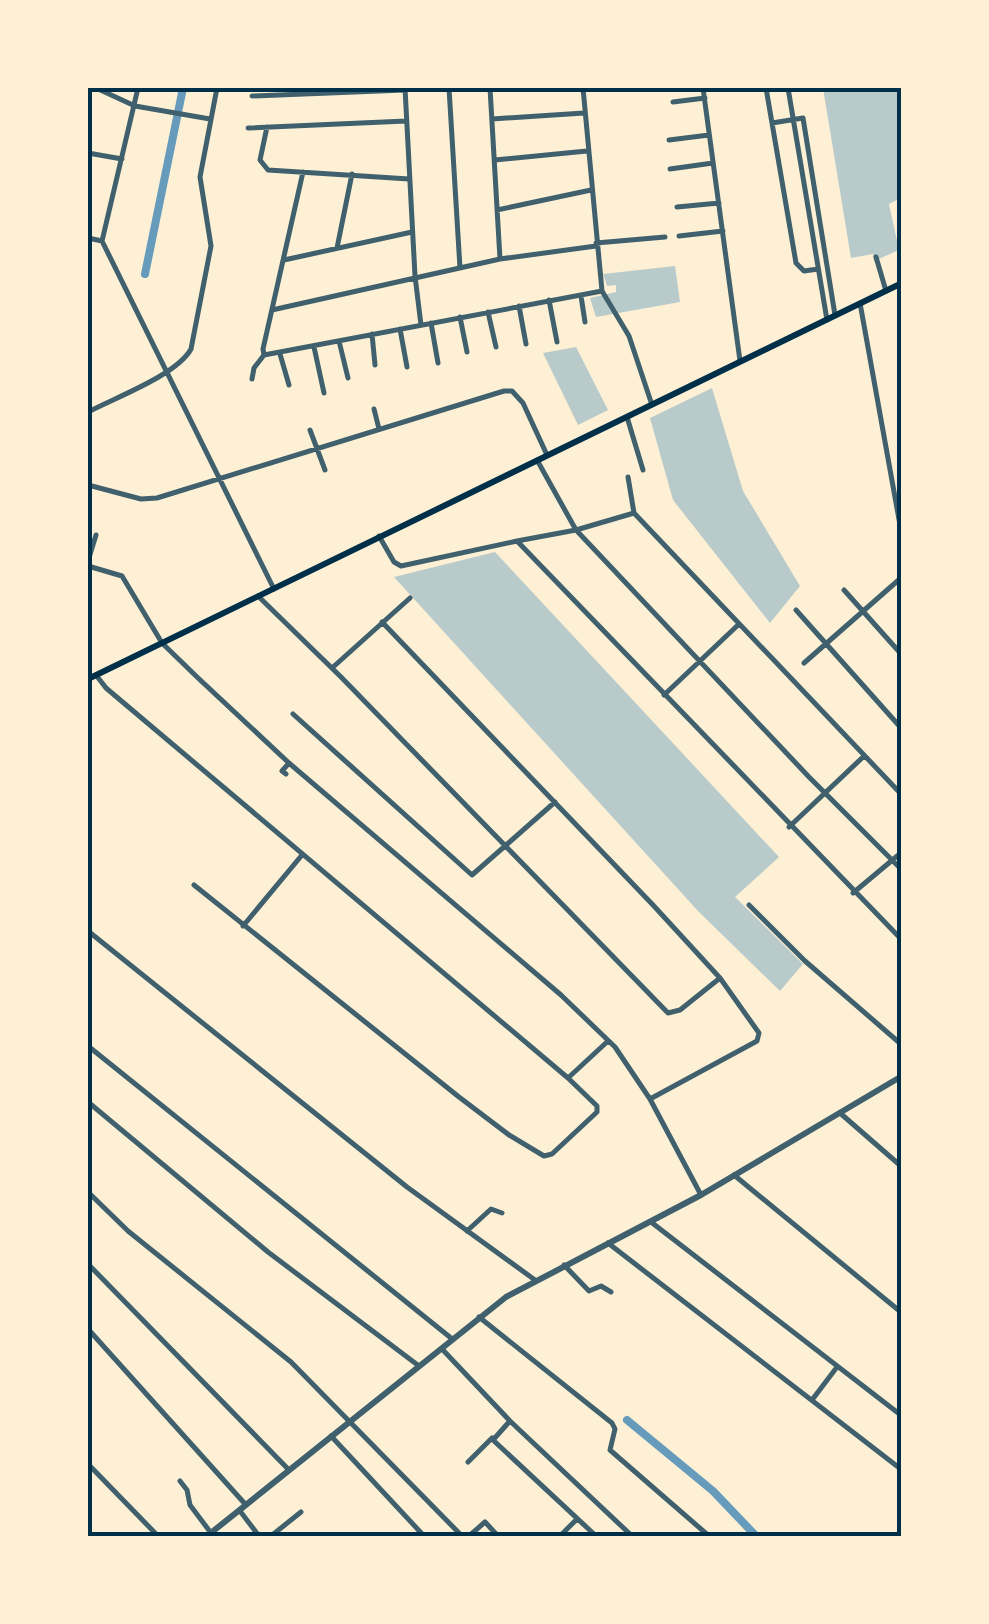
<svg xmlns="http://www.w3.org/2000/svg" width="989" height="1624" font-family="Quicksand,sans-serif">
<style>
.green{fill:#b9caca}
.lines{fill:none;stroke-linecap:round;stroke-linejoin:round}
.canal{stroke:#669bbc;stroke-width:8}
.minor{stroke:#3f606c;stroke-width:5}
.tertiary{stroke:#3f606c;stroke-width:6}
.secondary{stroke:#003049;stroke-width:6}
.neatline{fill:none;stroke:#003049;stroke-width:4}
</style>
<rect width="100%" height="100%" fill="#fdf0d5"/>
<!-- green -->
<path class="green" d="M823,88H901V198L889,204L899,250L874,261L873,254L851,258Z
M675,266L680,302L596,317L590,298L616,292V285L607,286L603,274Z
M576,347L608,410L578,425L543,353Z
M712,388L743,491L800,586L770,623L673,500L650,418Z
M495,552L779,857L735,897L803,964L780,991L698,911L394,577Z"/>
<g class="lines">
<!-- canal -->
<path class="canal" d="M145,274L183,88
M627,1420L713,1491L756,1536"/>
<!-- minor -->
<path class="minor" d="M96,88L135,106L210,119
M138,88L102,241L274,589
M405,88L415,276L421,325
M449,88L460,268
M490,88L500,259
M583,88L602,291L629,336L652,405
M703,88L740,361
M766,88L796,263L804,271L818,269
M788,88L827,320
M252,96L405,90
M673,102L705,98
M492,119L584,113
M772,123L803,118L835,315
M267,127L260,160L268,170L409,179
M248,128L406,121
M669,140L709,135
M88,153L122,159
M495,160L587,151
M670,169L713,163
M303,172L263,349L264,355L602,291
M677,207L719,203
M497,210L591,190
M679,236L723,231
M88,238L102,241
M596,243L665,237
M337,248L352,174
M876,257L886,291
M284,260L412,232
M581,296L585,322
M549,300L557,342
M860,303L902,536
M519,306L526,344
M272,310L500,259L596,246
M488,312L496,347
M460,317L467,352
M431,323L438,363
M400,329L407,367
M372,334L375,365
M339,341L348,378
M314,347L324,393
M280,354L289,385
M252,379L254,368L264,355
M374,409L379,429
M88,412C114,398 177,375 191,349L211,246L200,177L217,88
M627,417L643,470
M310,430L325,470
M537,460L576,530L809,777L902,870
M628,477L634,513
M88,485L141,499L157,498L504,391H512L523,403L547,455
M379,536L394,562L401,566L517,541
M88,561L96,535
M88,566L122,576L162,643L197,677L289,763L561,995L615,1047L650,1099L701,1195
M844,590L902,655
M258,596L341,677L668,1013L680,1010L720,978
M796,610L902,729
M382,622L653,905L720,978L759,1033L757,1041L650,1099
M804,663L902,577
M332,668L410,598
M96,675L106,688L568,1078L597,1106V1112L552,1154L544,1156L509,1135L459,1097L194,885
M664,695L738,625
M293,714L472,875L555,802
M286,774L282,771L289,763
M902,795L634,513L576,530L517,541L902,940
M789,827L863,757
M853,893L902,852
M749,905L805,961L902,1045
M243,926L302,855
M88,931L407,1187L535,1280
M88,1046L451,1338
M568,1078L608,1041
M88,1102L268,1252L419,1366
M840,1113L902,1167
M734,1175L902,1313
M88,1192L128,1231L291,1362L462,1536
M651,1222L902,1416
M467,1231L491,1209L502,1213
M608,1243L902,1470
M88,1264L289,1470
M564,1265L589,1291L601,1286L611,1292
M479,1317L612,1423L615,1429L610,1450L709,1536
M88,1329L246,1505
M442,1349L510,1421L632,1536
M812,1400L837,1367
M509,1422L493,1440L596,1536
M331,1436L424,1536
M468,1462L492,1438
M88,1464L158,1536
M180,1481L187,1490L190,1505L211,1533
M240,1511L259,1536
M271,1536L301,1512
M469,1536L485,1522L498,1536
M560,1536L577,1519"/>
<!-- tertiary -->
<path class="tertiary" d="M207,1536L506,1297L701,1195L902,1076"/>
<!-- secondary -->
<path class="secondary" d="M88,679L902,283"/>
</g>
<!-- border -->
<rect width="989" height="1624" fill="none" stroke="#fdf0d5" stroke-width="180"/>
<rect x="90" y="90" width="809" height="1444" class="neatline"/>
</svg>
